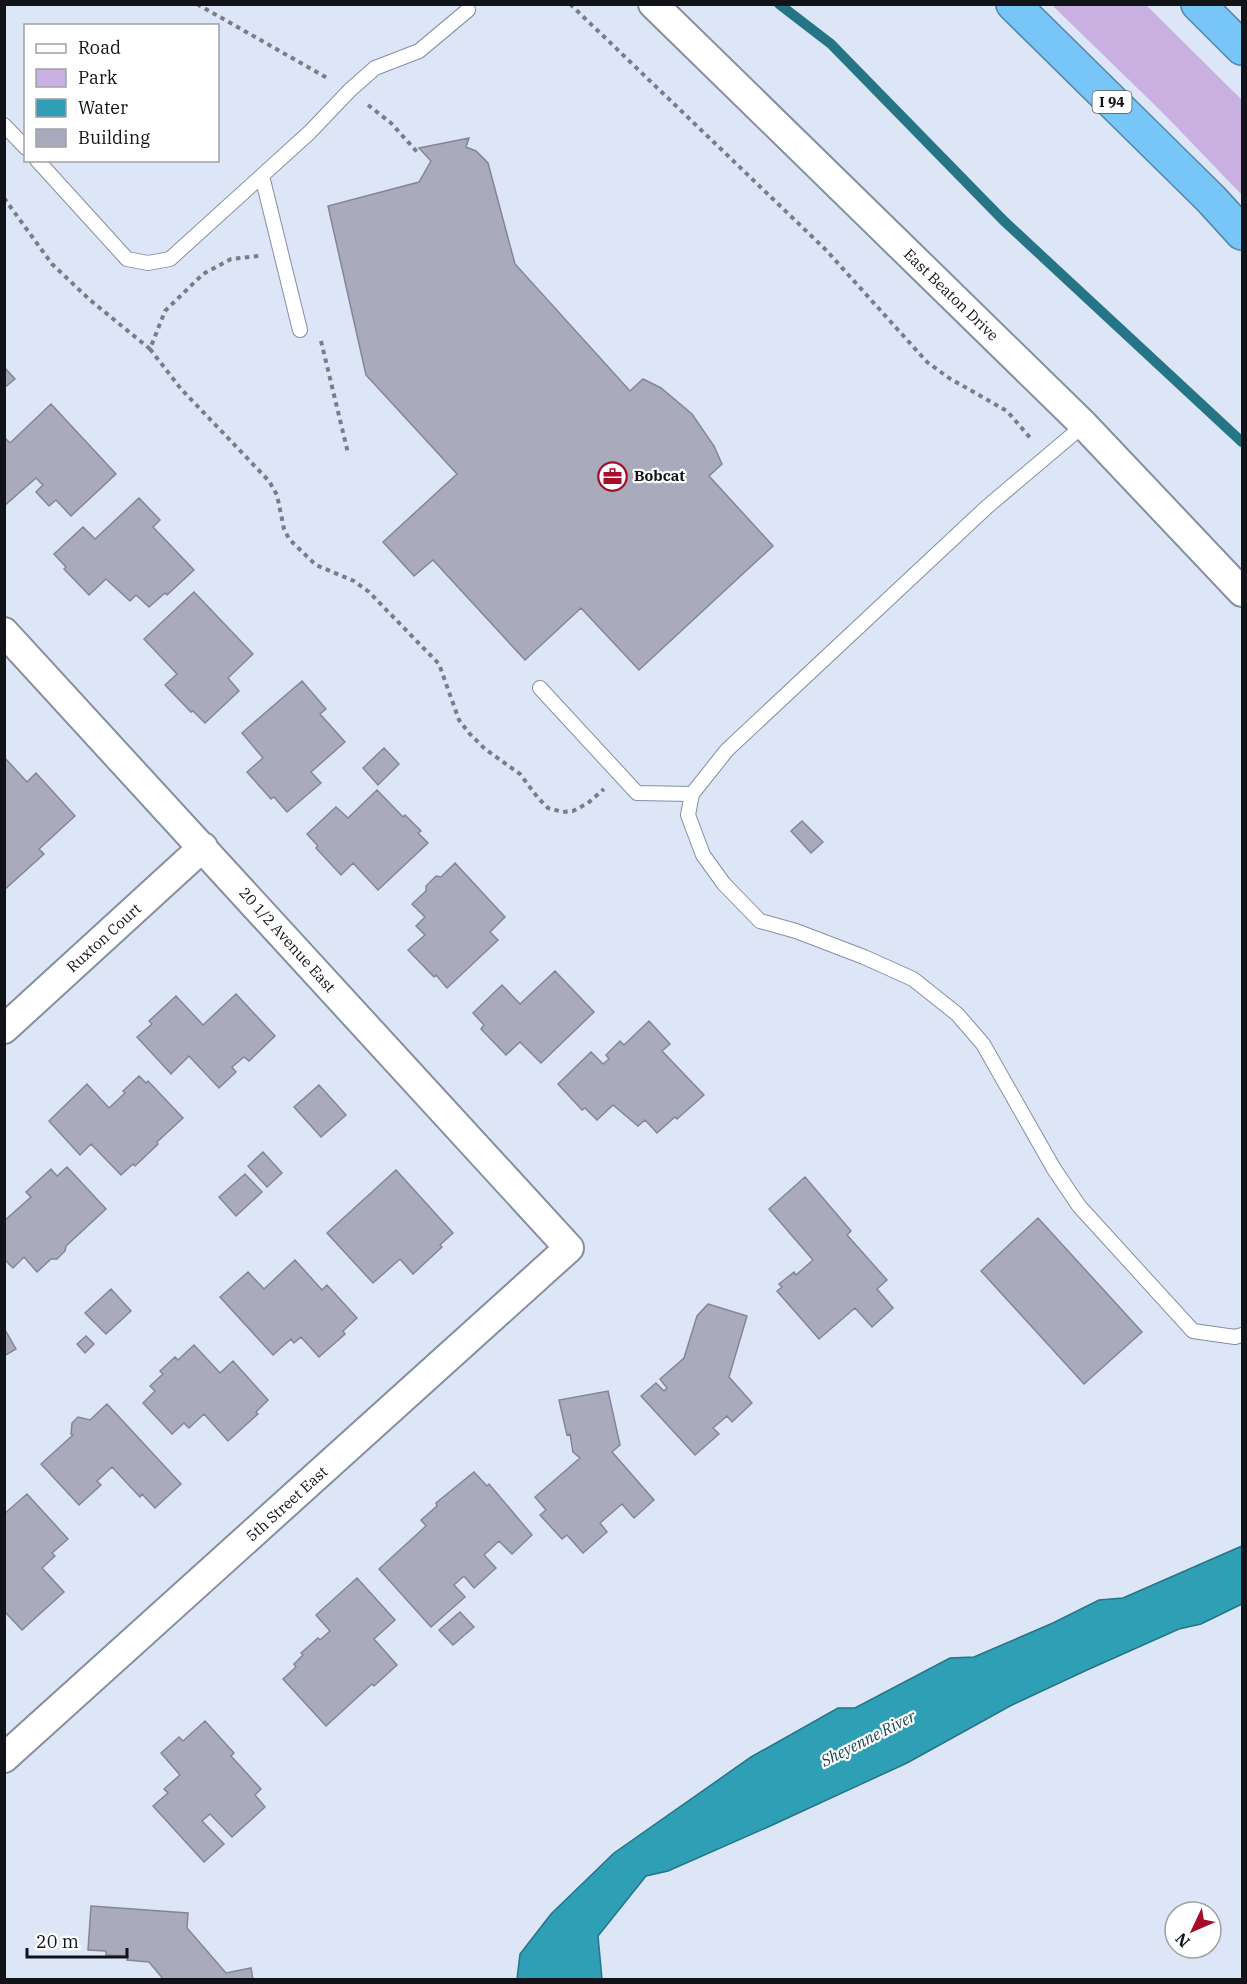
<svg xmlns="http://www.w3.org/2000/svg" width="1247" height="1984" font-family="'IBM Plex Serif',serif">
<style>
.green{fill:#caafe1}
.water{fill:#2e9fb5;stroke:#257586;stroke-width:1.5}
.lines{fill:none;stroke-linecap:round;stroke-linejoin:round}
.stream{stroke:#257586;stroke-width:10}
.building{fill:#a9aabb;stroke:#858596;stroke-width:1.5}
.lane-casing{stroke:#868f9e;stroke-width:16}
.street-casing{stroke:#868f9e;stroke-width:32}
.highway-casing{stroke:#5387a9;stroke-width:36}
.path{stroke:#787e89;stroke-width:4;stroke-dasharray:4.5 4.5;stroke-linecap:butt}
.lane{stroke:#fff;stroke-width:14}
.street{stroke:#fff;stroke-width:28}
.highway{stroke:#77c6f7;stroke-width:33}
.labels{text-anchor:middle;stroke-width:4.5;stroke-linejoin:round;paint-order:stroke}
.shield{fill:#fff;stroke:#585a5d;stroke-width:1.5}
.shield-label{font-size:14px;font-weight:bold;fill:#101318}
.street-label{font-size:15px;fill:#101318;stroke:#fff}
.poi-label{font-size:15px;font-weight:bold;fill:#101318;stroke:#fff;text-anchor:start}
.water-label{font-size:16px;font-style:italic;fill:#174751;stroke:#fff}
</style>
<rect width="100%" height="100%" fill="#dce6f7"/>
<!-- green -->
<path class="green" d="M1052,5H1146L1242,100V195L1165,115Z"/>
<!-- water -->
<path class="water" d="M1242,1546V1604L1201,1624L1179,1629L1087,1670L1010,1706L907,1763L768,1827L668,1871L646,1876L598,1936L602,1979H517L520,1954L551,1914L614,1853L751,1757L838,1708H855L950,1658L974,1657L1053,1623L1099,1600L1123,1598Z"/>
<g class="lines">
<!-- stream -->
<path class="stream" d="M779,4L831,44L1004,221L1242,442"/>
</g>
<!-- building -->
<path class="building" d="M469,138L466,147L476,151L488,163L515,264L630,391L643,379L661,388L692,414L714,446L722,464L709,476L773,546L639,670L581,608L525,660L433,560L414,576L383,542L457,474L366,375L328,206L419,182L431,161L419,148Z
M4,367L15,379L4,388Z
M51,404L116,474L71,516L56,500L49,506L36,492L43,485L36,478L4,506V437L10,443Z
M139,498L160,520L153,527L194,570L167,595L165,593L149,607L136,595L130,601L106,579L89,595L64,569L66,567L54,554L83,527L95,539Z
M194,592L253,654L228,678L239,691L205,723L193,711L191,712L165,685L177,674L144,639Z
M302,681L326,709L320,714L345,742L311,772L321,783L287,812L274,797L271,799L247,772L263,758L242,733Z
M384,748L399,764L378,785L363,768Z
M4,757L27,782L36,773L75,816L39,849L44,854L4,890Z
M377,790L403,817L405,815L421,831L418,833L428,843L378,890L353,863L341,875L316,848L318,846L307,834L336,807L348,818Z
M802,821L823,842L811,853L791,831Z
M455,863L505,917L490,932L498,940L447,988L436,975L434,977L408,950L425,935L416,926L425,917L412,904L426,891V886L436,876L441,877Z
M555,971L594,1012L541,1063L520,1042L506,1055L481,1029L484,1025L473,1013L502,985L520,1004Z
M236,994L275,1036L249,1061L244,1057L232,1067L236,1072L219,1088L189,1056L171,1074L137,1037L152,1024L149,1021L176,996L203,1025Z
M649,1021L670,1044L662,1051L704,1095L677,1119L675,1117L657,1133L645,1120L638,1126L613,1105L597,1120L585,1108L582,1110L558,1084L591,1052L603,1064L609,1059L606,1055L620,1041L624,1045Z
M139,1076L146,1083L148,1081L183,1118L157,1142L158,1144L135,1166L133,1164L121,1175L91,1144L80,1155L49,1121L87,1084L109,1108L125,1093L123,1091Z
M319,1085L346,1115L321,1137L294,1107Z
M263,1152L282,1173L267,1187L248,1166Z
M67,1167L106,1209L66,1246L65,1251L57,1259H51L37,1272L24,1257L13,1268L4,1259V1221L31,1197L26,1192L51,1169L57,1176Z
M396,1170L453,1233L440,1245L442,1247L413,1274L400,1259L373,1283L327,1233Z
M245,1174L262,1192L236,1216L219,1197Z
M805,1177L851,1231L847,1235L887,1280L877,1289L893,1308L872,1327L855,1308L819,1339L777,1291L782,1287L779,1284L794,1272L796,1275L813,1260L769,1209Z
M1038,1218L1142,1332L1084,1384L981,1271Z
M295,1260L322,1290L327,1285L357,1318L343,1331L345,1334L319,1357L301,1337L294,1343L291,1339L273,1355L220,1297L248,1272L264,1289Z
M111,1289L131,1311L106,1334L85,1313Z
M708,1304L747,1316L729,1377L752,1403L732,1422L727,1416L713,1428L719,1434L695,1455L641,1396L656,1383L664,1391L667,1388L660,1379L684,1358L697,1316Z
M4,1328L16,1349L4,1356Z
M86,1336L94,1344L85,1353L77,1344Z
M194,1345L220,1373L233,1361L268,1400L256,1412L258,1414L228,1441L204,1414L189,1428L184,1423L172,1434L143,1403L155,1391L150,1386L163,1374L160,1371L175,1357L178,1360Z
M608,1391L620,1445L612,1452L654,1500L634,1518L622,1504L600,1523L607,1532L583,1553L567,1535L562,1539L540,1515L546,1510L535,1497L580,1458L573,1452L570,1434L567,1435L559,1400Z
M107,1404L181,1484L155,1508L142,1494L140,1497L112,1467L97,1481L101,1485L79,1505L41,1464L73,1435L71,1434L72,1423L78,1417L90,1420Z
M474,1472L487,1486L489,1484L532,1535L512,1554L499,1541L484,1555L496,1568L474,1588L464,1576L454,1585L465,1597L431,1627L379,1569L426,1526L421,1520L437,1506L436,1503Z
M27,1494L68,1539L52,1553L55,1556L42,1568L64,1592L22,1630L4,1611V1514Z
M357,1578L395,1620L374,1639L397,1665L374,1686L372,1684L326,1726L283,1679L296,1667L294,1664L303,1655L301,1653L318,1638L320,1640L330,1631L316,1615Z
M460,1612L474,1627L453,1645L439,1630Z
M205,1721L234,1753L231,1756L261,1789L255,1795L265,1807L232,1837L210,1814L202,1821L224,1844L204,1862L153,1806L168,1793L164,1789L180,1775L161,1753L179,1737L183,1741Z
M91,1906L188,1913L187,1928L226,1973L251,1968L253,1980H164L149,1962L127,1960L128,1956L106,1955V1951L88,1950Z"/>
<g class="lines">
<defs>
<path id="lane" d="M4,125L26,148
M37,160L127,259L148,263L170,259L310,132L350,90L375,68L419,51L468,10
M262,176L300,330
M1084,425L988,506L727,750L692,794L688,815L703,855L724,884L760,921L796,931L864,957L913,979L957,1014L983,1044L1054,1169L1079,1206L1193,1331L1235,1337L1242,1335
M540,688L637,793L692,794"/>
<path id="street" d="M653,4L1084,425L1242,592
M4,632L569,1248L4,1758
M4,1029L203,847"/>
<path id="highway" d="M1013,4L1211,199L1242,233
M1198,4L1242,48"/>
</defs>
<!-- lane casing -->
<use href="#lane" class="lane-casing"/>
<!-- street casing -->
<use href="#street" class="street-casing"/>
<!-- highway casing -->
<use href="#highway" class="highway-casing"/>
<!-- path -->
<path class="path" d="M197,4L329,79
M570,4L826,250L927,362L949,378L1007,411L1032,440
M368,105L391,123L418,153
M4,198L52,264L90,300L150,349L165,311L203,274L231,259L259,256
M321,341L348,453
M150,349L181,389L269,481L277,495L284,529L289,539L316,565L354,581L369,592L439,664L459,720L469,733L485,749L520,774L538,798L548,808L563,812L573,811L588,803L604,789"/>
<!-- lane -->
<use href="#lane" class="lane"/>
<!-- street -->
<use href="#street" class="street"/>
<!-- highway -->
<use href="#highway" class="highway"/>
</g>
<!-- icons -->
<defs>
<symbol id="office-ring" viewBox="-11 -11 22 22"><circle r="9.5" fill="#fff" stroke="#a60d29" stroke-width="1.5"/><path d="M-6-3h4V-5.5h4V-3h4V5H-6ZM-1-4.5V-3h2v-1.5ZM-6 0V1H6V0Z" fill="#a60d29"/></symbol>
</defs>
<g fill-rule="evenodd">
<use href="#office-ring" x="596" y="460" width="33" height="33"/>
</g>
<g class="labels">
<!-- shield labels -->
<rect class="shield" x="1092.5" y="91" width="39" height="22" rx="4.5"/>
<g class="shield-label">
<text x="1112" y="107">I 94</text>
</g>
<!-- street labels -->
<g class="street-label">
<text transform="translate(951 295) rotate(44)" y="5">East Beaton Drive</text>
<text transform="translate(104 938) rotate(-42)" y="5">Ruxton Court</text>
<text transform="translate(287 940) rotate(48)" y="5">20 1/2 Avenue East</text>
<text transform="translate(287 1504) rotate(-42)" y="5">5th Street East</text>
</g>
<!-- poi labels -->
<g class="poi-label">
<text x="634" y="481">Bobcat</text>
</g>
<!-- water labels -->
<g class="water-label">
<text transform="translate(868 1738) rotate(-27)" y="6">Sheyenne River</text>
</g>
</g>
<!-- border -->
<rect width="1247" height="1984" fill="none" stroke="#101318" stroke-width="12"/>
<!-- legend -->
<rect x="24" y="24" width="195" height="138" fill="#ffffff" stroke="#9fa1a3" stroke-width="1.5"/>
<rect x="36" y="44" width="30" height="9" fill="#ffffff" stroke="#9fa1a3" stroke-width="1.5"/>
<text x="78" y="54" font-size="18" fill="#101318">Road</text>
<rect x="36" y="69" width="30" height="18" fill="#caafe1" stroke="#9fa1a3" stroke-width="1.5"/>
<text x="78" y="84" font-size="18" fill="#101318">Park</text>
<rect x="36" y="99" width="30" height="18" fill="#2e9fb5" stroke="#9fa1a3" stroke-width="1.5"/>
<text x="78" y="114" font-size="18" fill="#101318">Water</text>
<rect x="36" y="129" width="30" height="18" fill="#a9aabb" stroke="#9fa1a3" stroke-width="1.5"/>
<text x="78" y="144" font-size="18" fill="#101318">Building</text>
<!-- north arrow -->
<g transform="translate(1193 1930) rotate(226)"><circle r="28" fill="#ffffff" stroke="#9fa1a3" stroke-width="1.5"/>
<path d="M0-4.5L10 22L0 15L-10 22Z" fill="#a60d29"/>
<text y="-9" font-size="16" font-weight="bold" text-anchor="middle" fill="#101318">N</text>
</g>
<!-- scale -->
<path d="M27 1948v9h100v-9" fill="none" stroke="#101318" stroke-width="3"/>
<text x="36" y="1948" font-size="18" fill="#101318" stroke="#ffffff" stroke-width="4.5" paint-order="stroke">20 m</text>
</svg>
